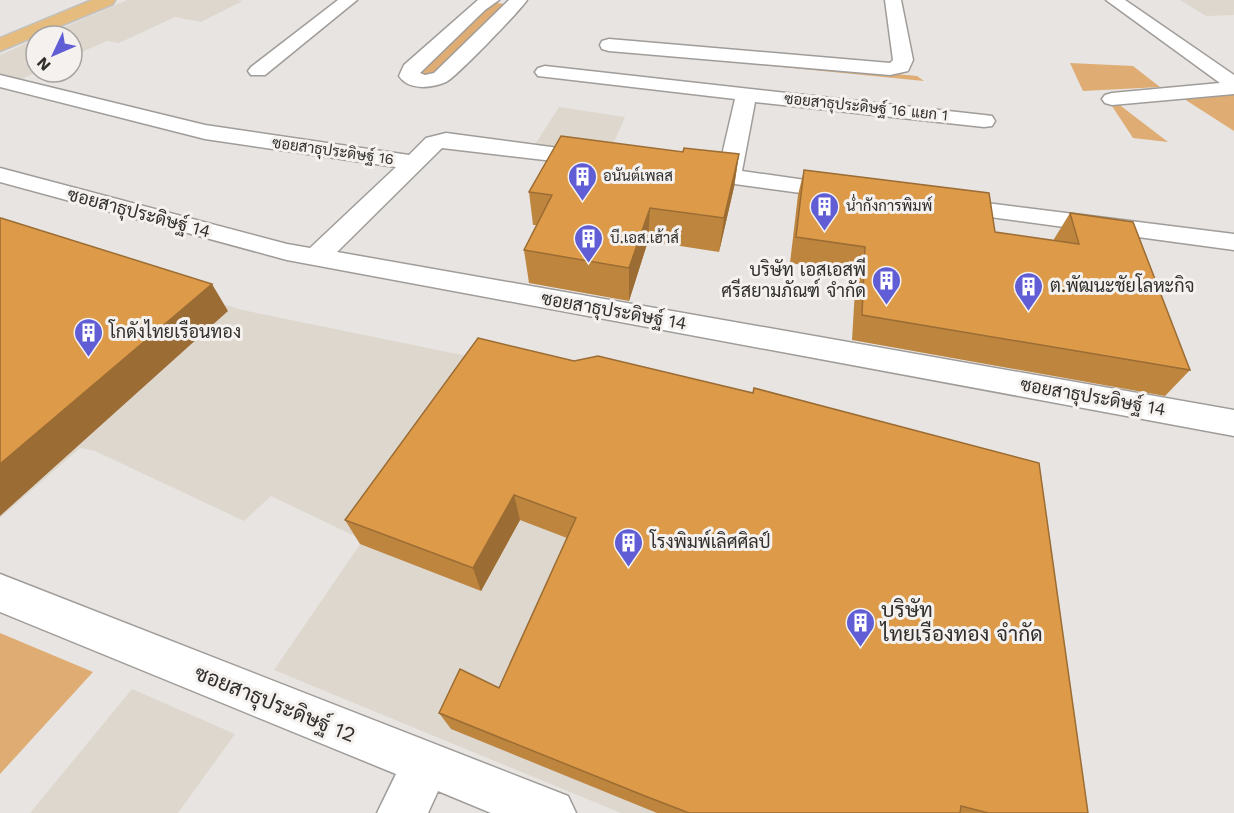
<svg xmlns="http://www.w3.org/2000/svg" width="1234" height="813" font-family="'Work Sans',Sarabun,sans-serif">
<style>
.built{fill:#ded7ce}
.green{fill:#dfad74}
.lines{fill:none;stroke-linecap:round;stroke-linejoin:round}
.minor-casing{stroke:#9f9c99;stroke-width:3}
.major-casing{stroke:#c1c1c0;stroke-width:3}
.minor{fill:#fff;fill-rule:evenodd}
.major{fill:#e6bb7e;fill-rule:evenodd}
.wall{fill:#be853f}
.shaded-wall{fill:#9b6c33}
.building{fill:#dd9b49;stroke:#9b6c33;stroke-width:1.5}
.labels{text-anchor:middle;stroke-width:6;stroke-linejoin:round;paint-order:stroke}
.far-street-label{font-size:15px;fill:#302f2e;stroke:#f4f1ee}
.far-poi-label{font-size:15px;fill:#302f2e;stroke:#f4f1ee;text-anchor:start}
.street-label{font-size:18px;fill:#302f2e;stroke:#f4f1ee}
.poi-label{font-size:18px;fill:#302f2e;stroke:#f4f1ee;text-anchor:start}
.near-poi-label{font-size:21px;fill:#302f2e;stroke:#f4f1ee;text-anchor:start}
.near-street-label{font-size:21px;fill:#302f2e;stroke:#f4f1ee}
</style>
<rect width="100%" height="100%" fill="#e7e4e1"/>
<!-- built -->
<path class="built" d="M127,0H236L243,1L201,22L175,17L119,43L107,41L72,56V36H44Z
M1180,0H1234V15L1206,16Z
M36,39L37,72L0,89V55Z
M559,107L625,117L608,156L534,146Z
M0,234L242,310L737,411L1060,813H621L274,670L363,540L271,496L244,521L95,451L80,448L0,518Z
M132,689L235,734L178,813H30Z"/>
<!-- green -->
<path class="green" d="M497,3L505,4L432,76L416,75L490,4Z
M619,51L677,53L917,76L924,81Z
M1070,63L1133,66L1160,87L1083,91Z
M1234,92V131L1181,97Z
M1110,103H1117L1168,142L1133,138Z
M0,633L93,672L0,774Z"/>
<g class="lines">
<defs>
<path id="minor" d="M338,0H357L265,75H251L248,71L251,67Z
M478,0H499L485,10L420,73L425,75L434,73L509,0H527C520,11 455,78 446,82C431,88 409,91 399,76L404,65Z
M885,0H901L913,60L908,71L890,75L609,51L602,49L600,45L602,41L609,39L890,63L893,60Z
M1106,0H1125L1234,75V94L1112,105L1105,103L1102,99L1105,95L1112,93L1220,83Z
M545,66L984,115L992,116L995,121L992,126L984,127L755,102L742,171L854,187L857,192L854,197L845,199L683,177L679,172L683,167L691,165L719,168L735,99L538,76L535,72L538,68Z
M0,75L205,125L409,155L426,138L446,133L604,154L608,159L604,164L596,166L442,148L337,252L1234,410V436L287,260L0,182V168L287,244L310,248L396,167L205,139L0,87Z
M947,198L1234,234V250L938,210L935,205L938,200Z
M0,574L568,796L576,813H491L438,791L428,813H377L396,774L0,612Z"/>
<path id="major" d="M92,0H115L113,4L0,51V38Z"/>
</defs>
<!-- minor casing -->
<use href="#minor" class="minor-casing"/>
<!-- major casing -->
<use href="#major" class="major-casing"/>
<!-- minor -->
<use href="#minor" class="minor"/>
<!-- major -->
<use href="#major" class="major"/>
</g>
<!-- wall -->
<path class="wall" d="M683,152L739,154L734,187L719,252L648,241L629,301L529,283L524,250L537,225H533L529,192Z
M804,170L995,232L1054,241V239L1070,213L1190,370L1165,396L852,340L856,273L790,263L798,195Z
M478,338L1088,813H657L451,729L439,713L499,688L567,538L520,520L481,591L360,544L345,520Z"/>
<!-- shaded-wall -->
<path class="shaded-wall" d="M739,154L734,187L719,252L724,218Z
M650,208L648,241L629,301V268Z
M212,284L228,311L0,516V464Z
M514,495L520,520L481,591L473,568Z"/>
<!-- building -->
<path class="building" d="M561,136L683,152L684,148L739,154L724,218L650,208L629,268L524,250L552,195L529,192Z
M804,170L989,193L995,232L1079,244L1070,213L1133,222L1190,370L862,315L865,247L796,237Z
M0,218H1L212,284L0,464Z
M478,338L574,361L598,356L753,393L754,388L1039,463L1088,813H988L961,806L960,813H689L645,796L439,713L460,669L499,688L576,518L514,495L473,568L345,520Z"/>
<!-- icons -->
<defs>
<symbol id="building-pin" viewBox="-11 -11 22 30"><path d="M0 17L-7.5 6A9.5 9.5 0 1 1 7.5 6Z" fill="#605dd5" stroke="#f4f1ee"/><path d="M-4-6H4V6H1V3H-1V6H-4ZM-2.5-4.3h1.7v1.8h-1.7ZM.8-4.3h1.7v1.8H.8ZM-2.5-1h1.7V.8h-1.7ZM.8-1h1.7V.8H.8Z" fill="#fff"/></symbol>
</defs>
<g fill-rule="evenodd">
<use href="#building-pin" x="566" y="160" width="33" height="45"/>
<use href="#building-pin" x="808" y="190" width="33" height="45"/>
<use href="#building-pin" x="572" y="222" width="33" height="45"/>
<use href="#building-pin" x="870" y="264" width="33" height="45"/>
<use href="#building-pin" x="1012" y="270" width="33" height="45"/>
<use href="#building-pin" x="72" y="316" width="33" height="45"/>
<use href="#building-pin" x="612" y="526" width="33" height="45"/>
<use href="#building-pin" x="844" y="606" width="33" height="45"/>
</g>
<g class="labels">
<!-- far-street labels -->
<g class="far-street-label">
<text transform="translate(866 107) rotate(6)" y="5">ซอยสาธุประดิษฐ์ 16 แยก 1</text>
<text transform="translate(333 151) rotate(8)" y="5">ซอยสาธุประดิษฐ์ 16</text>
</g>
<!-- far-poi labels -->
<g class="far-poi-label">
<text x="603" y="181">อนันต์เพลส</text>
<text x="846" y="211">น่ำกังการพิมพ์</text>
<text x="610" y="243">บี.เอส.เฮ้าส์</text>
</g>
<!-- street labels -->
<g class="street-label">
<text transform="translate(139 213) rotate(15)" y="6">ซอยสาธุประดิษฐ์ 14</text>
<text transform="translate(614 311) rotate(10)" y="6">ซอยสาธุประดิษฐ์ 14</text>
<text transform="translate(1093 397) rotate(10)" y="6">ซอยสาธุประดิษฐ์ 14</text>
</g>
<!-- poi labels -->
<g class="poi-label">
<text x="866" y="276" text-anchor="end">บริษัท เอสเอสพี<tspan x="866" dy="21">ศรีสยามภัณฑ์ จำกัด</tspan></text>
<text x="1050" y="292">ต.พัฒนะชัยโลหะกิจ</text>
<text x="109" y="338">โกดังไทยเรือนทอง</text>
<text x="650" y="548">โรงพิมพ์เลิศศิลป์</text>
</g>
<!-- near-poi labels -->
<g class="near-poi-label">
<text x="881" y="617">บริษัท<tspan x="881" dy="24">ไทยเรืองทอง จำกัด</tspan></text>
</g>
<!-- near-street labels -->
<g class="near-street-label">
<text transform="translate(275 704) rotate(22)" y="7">ซอยสาธุประดิษฐ์ 12</text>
</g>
</g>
<!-- north arrow -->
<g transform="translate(54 54) rotate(226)"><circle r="28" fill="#f4f1ee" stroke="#a6a3a1" stroke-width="1.5"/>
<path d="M0-4.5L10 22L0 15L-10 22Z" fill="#605dd5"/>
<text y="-9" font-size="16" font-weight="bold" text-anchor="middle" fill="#302f2e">N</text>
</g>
</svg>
